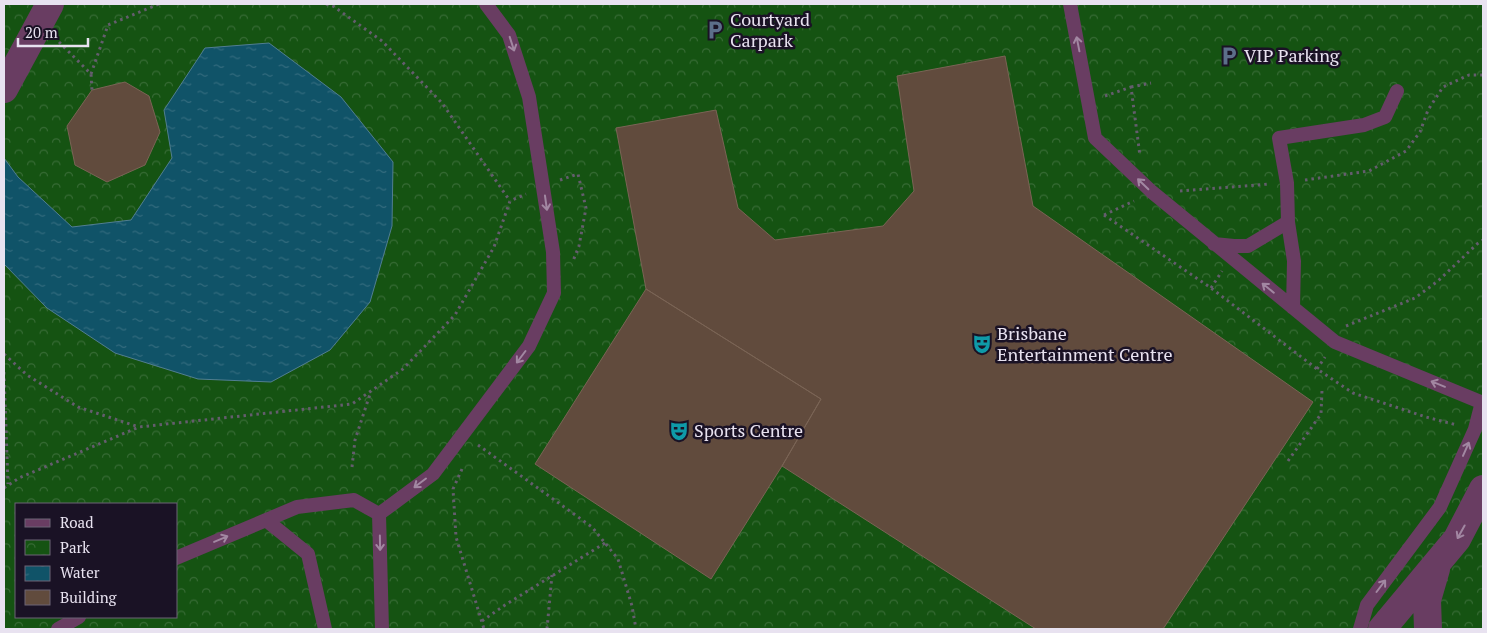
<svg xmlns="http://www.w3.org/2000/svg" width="1487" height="633" font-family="'PT Serif',serif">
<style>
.park{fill:url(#park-crowns);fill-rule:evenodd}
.water{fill:url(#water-ripples);stroke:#517e91}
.building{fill:#614b3d;stroke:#7a6455}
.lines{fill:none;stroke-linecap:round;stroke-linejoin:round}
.path{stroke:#645d6d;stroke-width:3;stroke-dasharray:2.5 4;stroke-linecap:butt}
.service{stroke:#693d62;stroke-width:14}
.minor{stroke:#693d62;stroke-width:28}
.oneway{stroke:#a287a2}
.labels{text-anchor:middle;stroke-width:5;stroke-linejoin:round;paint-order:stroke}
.poi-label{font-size:18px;fill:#e8e2f0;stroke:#1a1225;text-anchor:start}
</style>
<defs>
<pattern id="park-crowns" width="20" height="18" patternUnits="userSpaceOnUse" patternTransform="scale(1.25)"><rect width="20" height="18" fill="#155312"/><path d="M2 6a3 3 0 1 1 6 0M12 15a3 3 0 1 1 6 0" fill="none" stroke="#376b35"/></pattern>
<pattern id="water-ripples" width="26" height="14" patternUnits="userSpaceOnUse" patternTransform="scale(1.25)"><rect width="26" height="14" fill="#105368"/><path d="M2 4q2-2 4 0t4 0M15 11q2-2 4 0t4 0" fill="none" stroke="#336b7e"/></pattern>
</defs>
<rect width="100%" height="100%" fill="#241c2e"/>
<!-- park -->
<path class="park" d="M4,4H1483V629H4ZM16,504H176V617H16Z"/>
<!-- water -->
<path class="water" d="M269,43L341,97L393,162L392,226L370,302L330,350L271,382L198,379L115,353L47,308L4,264V158L18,177L72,227L131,220L172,158L164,110L205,48Z"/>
<!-- building -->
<path class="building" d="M1005,56L1033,206L1313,402L1163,629H1036L782,466L821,399L646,289L616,128L716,110L738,208L775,240L883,226L914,191L897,76Z
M125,82L149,96L160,132L145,165L107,182L75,165L67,126L92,90Z
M646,289L821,399L782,466L711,579L535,464Z"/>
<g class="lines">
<!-- path -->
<path class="path" d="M326,4L333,6L382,41L442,103L510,201
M59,42L91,74L92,90
M91,74L108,25L159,4
M1131,87L1151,83
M1105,96L1131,87L1140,156
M560,180L578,174L586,208L579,246L573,261
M1305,180L1369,171L1406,151L1420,132L1428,110L1443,87L1469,75H1483
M1180,191L1269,184
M1104,215L1211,288L1317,369L1353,393L1426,417L1457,425
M1104,215L1134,201
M1211,288L1222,271
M1346,326L1415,298L1438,281L1477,244L1483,240
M4,354L27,375L78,407L139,427
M1317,369L1325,357
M4,372L8,484
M478,445L592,527L618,559L632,606L636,629
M1288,461L1321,414L1322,390
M352,467L355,440L371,391
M462,469L453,489L456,537L484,629
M4,488L19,478L139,427L352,404L403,369L455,315L494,247L510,201L526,194
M482,621L505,605L605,543
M547,629L552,575"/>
<!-- service -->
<path class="service" d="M1070,4L1095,138L1152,192L1335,342L1483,403
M1214,244L1234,246H1248L1288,222
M1293,308L1294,261L1288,222L1287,183L1279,138L1364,125L1385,117L1397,91
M379,514L433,474L529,346L554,293L553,252L529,97L509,35L486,4
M266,520L308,554L325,629
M176,558L297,507L354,500L379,514L382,629
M58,629L79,617
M1360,629L1367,605L1440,507L1475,429L1482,402"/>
<!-- minor -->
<path class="minor" d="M4,89L50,4
M1382,629L1457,539L1483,489
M1428,629L1427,600L1436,569"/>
</g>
<!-- one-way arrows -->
<defs><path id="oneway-shaft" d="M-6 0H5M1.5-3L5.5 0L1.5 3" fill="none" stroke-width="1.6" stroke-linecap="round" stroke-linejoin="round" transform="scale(1.25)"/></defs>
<g class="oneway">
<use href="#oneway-shaft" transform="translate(512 44) rotate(72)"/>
<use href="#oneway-shaft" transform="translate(1078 44) rotate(-101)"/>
<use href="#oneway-shaft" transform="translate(1143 184) rotate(-136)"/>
<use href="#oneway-shaft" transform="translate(546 203) rotate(82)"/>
<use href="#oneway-shaft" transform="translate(1268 288) rotate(-141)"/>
<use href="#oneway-shaft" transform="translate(521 357) rotate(127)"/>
<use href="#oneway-shaft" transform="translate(1438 384) rotate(-158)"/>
<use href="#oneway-shaft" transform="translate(1466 449) rotate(-66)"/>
<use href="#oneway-shaft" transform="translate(420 483) rotate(143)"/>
<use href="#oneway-shaft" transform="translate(1461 532) rotate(119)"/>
<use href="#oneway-shaft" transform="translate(221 539) rotate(-23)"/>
<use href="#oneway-shaft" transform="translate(380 543) rotate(89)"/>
<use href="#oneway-shaft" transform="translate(1381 586) rotate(-53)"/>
</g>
<!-- icons -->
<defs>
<symbol id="parking-bare" viewBox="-9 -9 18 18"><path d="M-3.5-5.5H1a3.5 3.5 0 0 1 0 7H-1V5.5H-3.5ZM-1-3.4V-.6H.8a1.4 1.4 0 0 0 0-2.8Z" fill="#5c6f8a" stroke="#1a1225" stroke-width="2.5" paint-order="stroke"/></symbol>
<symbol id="theatre-bare" viewBox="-9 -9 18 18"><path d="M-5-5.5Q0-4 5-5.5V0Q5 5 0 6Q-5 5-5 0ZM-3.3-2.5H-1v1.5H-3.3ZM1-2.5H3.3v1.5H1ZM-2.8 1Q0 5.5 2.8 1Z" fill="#0f9aa8" stroke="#1a1225" stroke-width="2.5" paint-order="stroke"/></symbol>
</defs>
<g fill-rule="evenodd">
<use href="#parking-bare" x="701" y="16" width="28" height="28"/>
<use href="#parking-bare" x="1215" y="42" width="28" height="28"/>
<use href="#theatre-bare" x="968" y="330" width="28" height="28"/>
<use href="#theatre-bare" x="665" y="417" width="28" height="28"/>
</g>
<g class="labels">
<!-- poi labels -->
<g class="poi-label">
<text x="730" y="26">Courtyard<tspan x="730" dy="21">Carpark</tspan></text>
<text x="1244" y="62">VIP Parking</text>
<text x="997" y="340">Brisbane<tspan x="997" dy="21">Entertainment Centre</tspan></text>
<text x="694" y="437">Sports Centre</text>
</g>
</g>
<!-- border -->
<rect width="1487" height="633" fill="none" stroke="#e8e2f0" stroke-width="10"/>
<!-- legend -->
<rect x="15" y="503" width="162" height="115" fill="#1a1225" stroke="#6c6576"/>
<rect x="25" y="519" width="25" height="8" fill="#693d62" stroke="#6c6576"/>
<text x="60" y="528" font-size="15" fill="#e8e2f0">Road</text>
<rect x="25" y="540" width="25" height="15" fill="url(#park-crowns)" stroke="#6c6576"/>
<text x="60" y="553" font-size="15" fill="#e8e2f0">Park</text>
<rect x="25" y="566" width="25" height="15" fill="url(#water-ripples)" stroke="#6c6576"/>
<text x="60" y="578" font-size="15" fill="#e8e2f0">Water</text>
<rect x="25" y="590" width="25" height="15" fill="#614b3d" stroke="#6c6576"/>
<text x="60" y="603" font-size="15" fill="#e8e2f0">Building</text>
<!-- scale -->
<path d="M18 38v8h70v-8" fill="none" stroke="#e8e2f0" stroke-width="2.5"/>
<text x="25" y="38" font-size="15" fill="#e8e2f0" stroke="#1a1225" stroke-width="4" paint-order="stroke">20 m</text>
</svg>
